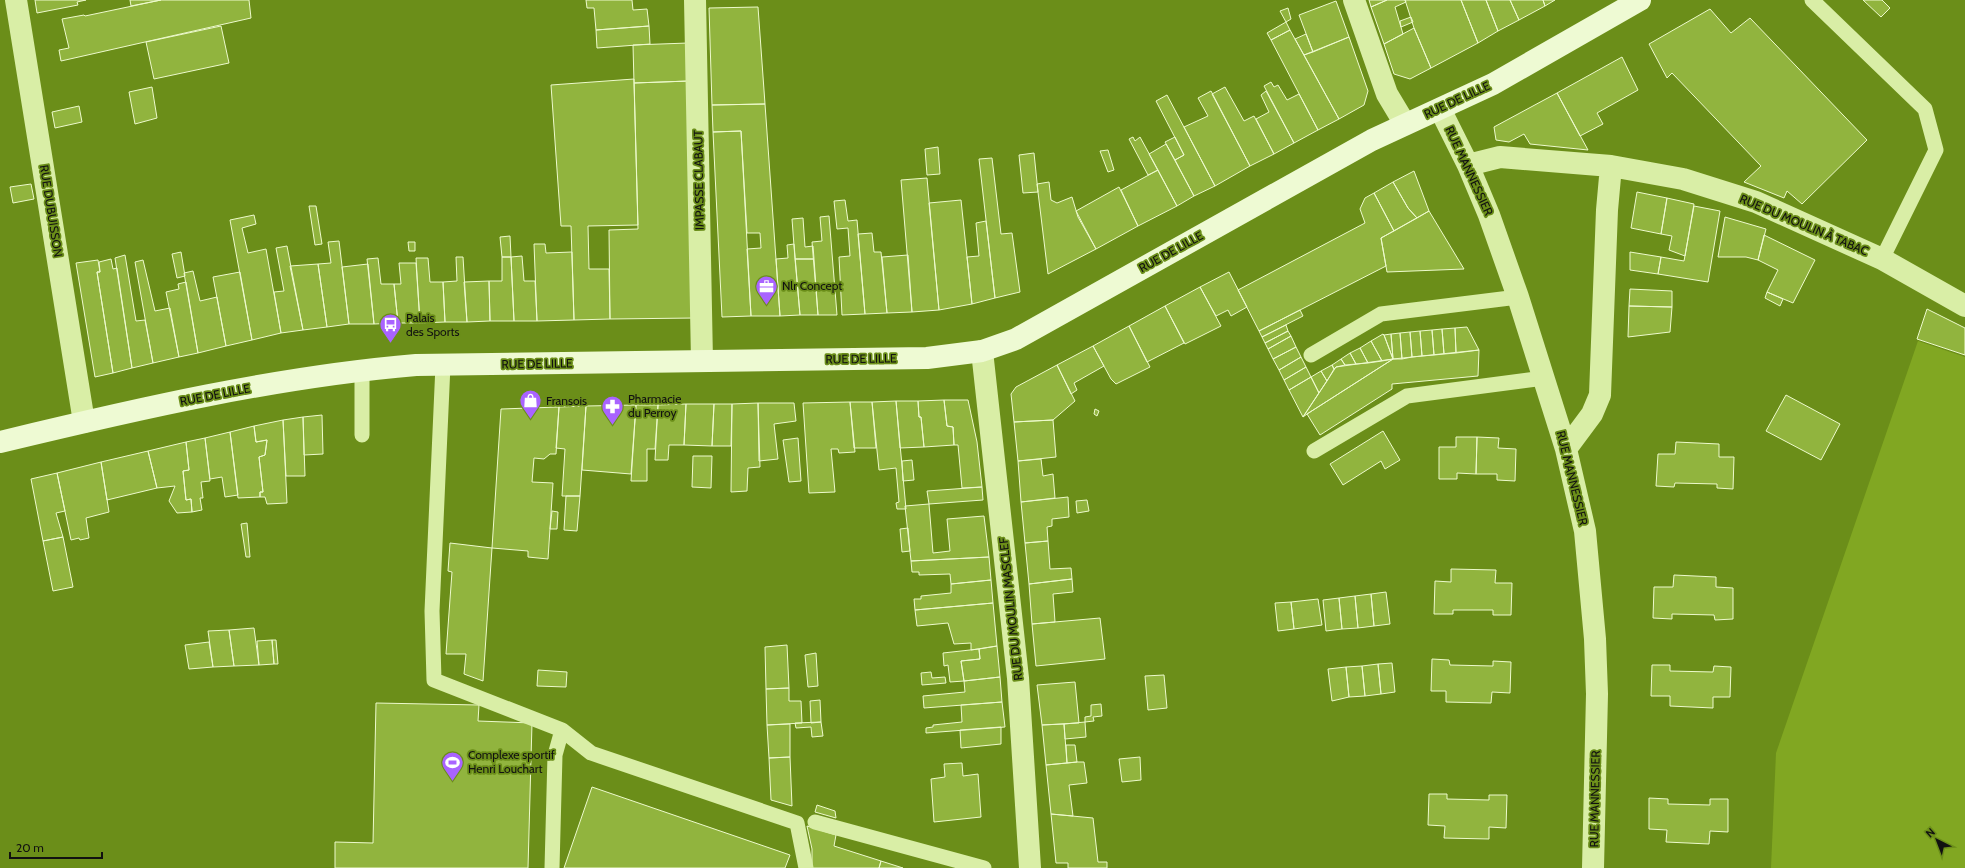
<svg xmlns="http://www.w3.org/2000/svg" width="1965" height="868" font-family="Cabin,sans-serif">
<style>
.green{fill:#81a722}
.building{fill:#91b43e;stroke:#edfacc}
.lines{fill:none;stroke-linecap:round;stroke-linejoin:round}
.service{stroke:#d9eea6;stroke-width:15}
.minor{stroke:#d9eea6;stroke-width:22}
.secondary{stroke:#eefad3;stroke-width:22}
.labels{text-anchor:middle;stroke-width:3.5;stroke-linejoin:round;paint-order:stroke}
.street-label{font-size:12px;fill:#111;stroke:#6b8e19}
.poi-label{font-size:12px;fill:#111;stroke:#6b8e19;text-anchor:start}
</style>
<rect width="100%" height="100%" fill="#6b8e19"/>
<!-- green -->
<path class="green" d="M1918,341L1965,357V868H1771L1776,753Z"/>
<!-- building -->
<path class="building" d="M35,0H86L77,2L78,5L37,13Z
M130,0H161L131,6Z
M161,0H249L251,18L61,61L59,50L69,48L62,19L84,15L85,16Z
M586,0H632L633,10L647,9L649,26L596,30L594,8H587Z
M1369,0H1387L1371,7Z
M1387,0H1405L1406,2L1395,7L1403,34L1384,44L1371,7Z
M1405,0H1461L1478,43L1431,68L1414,28Z
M1461,0H1486L1498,31L1478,43Z
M1486,0H1510L1519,20L1498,31Z
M1510,0H1543L1545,6L1519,20Z
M1543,0H1555L1545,6Z
M1863,0H1882L1890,8L1881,17Z
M1336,1L1349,37L1313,52L1299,15Z
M758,7L765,104L712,105L709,8Z
M1288,8L1291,19L1286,22L1280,11Z
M1710,9L1731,33L1750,18L1867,140L1802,204L1787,191L1784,198L1744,182L1761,166L1672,73L1667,78L1649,44Z
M1411,17L1413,22L1401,27L1400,21Z
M1286,22L1290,30L1271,40L1267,33Z
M221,26L229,63L154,79L146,42Z
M649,26L650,44L597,48L596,30Z
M1414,28L1431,68L1410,79L1394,74L1384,44Z
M1290,30L1339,119L1318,130L1271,40Z
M1306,34L1313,52L1304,55L1295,39Z
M1349,37L1368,91L1364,105L1339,119L1304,55Z
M688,43L689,81L634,83L633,45Z
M1622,57L1638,90L1597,113L1603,124L1580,136L1557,93Z
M634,79L638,225L588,226L589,269H609L610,319L574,320L571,226H561L551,85Z
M689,81L695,318L610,319L609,230L638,229L634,83Z
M1271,82L1274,87L1278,85L1287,100L1299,94L1318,130L1294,143L1264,86Z
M152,87L157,118L135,124L129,92Z
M1225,87L1244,121L1254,116L1274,154L1250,166L1212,94Z
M1211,91L1250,166L1215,186L1184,127L1208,116L1198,98Z
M1266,91L1294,143L1274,154L1256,119L1269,112L1261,95Z
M1557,93L1588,150L1530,144L1524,134L1509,142L1496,140L1494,127Z
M1167,95L1215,186L1194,196L1175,160L1184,155L1156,101Z
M765,104L780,316H751L747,249L761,248L760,233H747L741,131L713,132L712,105Z
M79,106L82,122L55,128L52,112Z
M741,131L751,316L722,317L713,132Z
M1133,137L1135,141L1140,137L1158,170L1148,175L1129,139Z
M1175,137L1184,155L1175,160L1165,142Z
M1166,144L1194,196L1177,206L1149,154Z
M938,147L940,174L927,175L925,149Z
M1108,150L1114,170L1108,172L1100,151Z
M1034,153L1038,192L1023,193L1019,155Z
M992,158L1001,234L1012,233L1020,292L995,298L979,159Z
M1158,170L1177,206L1138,226L1121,190Z
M1414,171L1429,211L1417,218L1408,208L1393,182Z
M927,178L939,310L912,312L901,180Z
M1049,182L1051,200L1057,203L1072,197L1078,217L1096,249L1048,274L1037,184Z
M1393,182L1408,208L1417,218L1394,231L1374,193Z
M31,184L34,199L13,203L10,187Z
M1119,187L1138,226L1096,249L1076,211Z
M1637,192L1667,198L1661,234L1631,228Z
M1374,193L1394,231L1381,238L1386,266L1259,331L1238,290L1365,223L1360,209L1365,198Z
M1667,198L1694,204L1685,256L1669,250L1672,236L1661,234Z
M845,200L848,221L857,220L865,314L842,315L839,257L850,256L848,228L837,229L834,201Z
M961,200L972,304L939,310L929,203Z
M309,206H316L322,244L315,245Z
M1694,206L1720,211L1708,282L1658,274L1661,257L1684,261Z
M1429,211L1464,269L1387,272L1381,238Z
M254,215L256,224L242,228L248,253L266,249L281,333L252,340L230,220Z
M829,216L837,315H818L812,242L822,241L820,217Z
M1725,217L1766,229L1758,260L1746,257H1718Z
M803,218L805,247L813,246L814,259H795L792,219Z
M986,221L995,298L972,304L967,257L979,256L976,223Z
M872,233L874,252H881L887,313L865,314L858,234Z
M1764,235L1815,260L1793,303L1767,292L1778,270L1758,260Z
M510,236L511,257H502L500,237Z
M339,241L349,324L327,327L318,264L331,263L328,242Z
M408,242H415V251H409Z
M534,244H545L546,253L572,252L574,320L537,321Z
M794,244L800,315L780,316L776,259L788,258L787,245Z
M287,246L303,330L281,333L274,292L284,291L276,248Z
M181,252L185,276L177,278L172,254Z
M1630,252L1661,257L1658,274L1630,270Z
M125,255L136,321L145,320L153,363L132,368L115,258Z
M908,255L912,312L887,313L882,257Z
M522,256L524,281H535L537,321H514L511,257Z
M456,257H463L467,322H445L443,282L457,281Z
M502,257H511L514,321H490L489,281H502Z
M378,258L381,284H394L398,323L374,324L367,259Z
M416,258H428L430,282H443L445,322L420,323Z
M111,259L113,269L117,268L132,368L113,373L97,272H100L99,262Z
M795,259H814L818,315H800Z
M98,260L100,272H97L113,373L95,377L76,263Z
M143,260L155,311L170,308L179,357L153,363L135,262Z
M399,263H416L420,323H398L394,284H401Z
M318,264L327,327L303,330L290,266Z
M368,264L374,324H349L342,267Z
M193,271L200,301L217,297L226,346L198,353L184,273Z
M240,272L252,340L226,346L213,277Z
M1229,272L1247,307L1231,316L1228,310L1216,316L1200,287Z
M489,281L490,321L467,322L464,282Z
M186,282L198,353L179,357L166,292L179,289L178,284Z
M1200,287L1221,326L1185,344L1165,306Z
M1630,289L1672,291V307L1629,306Z
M1767,292L1783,299L1780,306L1765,298Z
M1165,306L1184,343L1147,362L1129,326Z
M1629,306L1672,307L1670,332L1628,337Z
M1927,309L1965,328V355L1917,339Z
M1300,310L1303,316L1262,337L1259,331Z
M1286,325L1288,331L1265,343L1262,337Z
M1129,326L1150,367L1116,384L1111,379L1093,346Z
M1467,327L1479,350L1456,353L1455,328Z
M1455,328L1456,353L1444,354L1442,329Z
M1442,329L1444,354L1434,355L1432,330Z
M1432,330L1434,355L1422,356L1420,331Z
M1288,331L1291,336L1268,349L1265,343Z
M1420,331L1422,356L1412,357L1410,332Z
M1410,332L1412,357L1402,359L1400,333Z
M1400,333L1402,359H1393L1391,334Z
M1383,334L1384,335L1393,359L1382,361L1371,341Z
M1391,334L1393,359L1384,335Z
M1291,336L1296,347L1273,359L1268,349Z
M1371,341L1382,361L1368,363L1360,348Z
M1093,346L1104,366L1074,383L1077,390L1071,394L1057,365Z
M1296,347L1301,357L1279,370L1273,359Z
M1360,348L1368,363L1356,364L1350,353Z
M1479,350L1478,376L1392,384V389L1320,435L1307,414L1393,359Z
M1350,353L1356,364L1345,365L1341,359Z
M1301,357L1306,367L1284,380L1279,370Z
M1341,359L1345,365L1336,367L1334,369L1332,365Z
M1393,359L1307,414L1303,417L1336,367Z
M1057,365L1075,401L1053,420L1014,422L1011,394L1016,387Z
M1332,365L1334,369L1327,381L1321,371Z
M1306,367L1311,377L1289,390L1284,380Z
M1321,371L1327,381L1319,393L1311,377Z
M1311,377L1319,393L1303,417L1289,390Z
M1786,395L1840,424L1821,460L1766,431Z
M944,400L947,426L953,427L954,445L924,447L921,417H919L918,401Z
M944,400H968L977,442L982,487L962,488L958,445H954L953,427L947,426Z
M896,401L906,509H897L896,503L899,502L896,468L879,470L872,402Z
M896,401H918L919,417H921L924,447L900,448Z
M850,402H872L876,448H854Z
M850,402L855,452L839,453L838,449H831L835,492L809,493L803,403Z
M758,403H794L796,421L774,424L778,459L759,461Z
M758,403L760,467L748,468L747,491L731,492L732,404Z
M686,404H714L712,446L684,445Z
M686,404L684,445H669L668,460H655L658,405Z
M714,404H732L731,446H712Z
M636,405L631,474L582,470L586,406Z
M636,405H658L655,449H647V481H631Z
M586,406L580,496H562L565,449L556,448L559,407Z
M559,407L556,454H550L544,459L534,458L532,482L553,483L548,559L528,557V551L492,548L501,409Z
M1095,409L1099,411L1097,416L1094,414Z
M322,415L323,454L304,455L303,417Z
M303,417L305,476H286L283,420Z
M283,420L287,503L267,504L265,497H260V492H263L259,457L265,455L267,440L256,442L254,426Z
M1053,420L1056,457L1018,461L1014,422Z
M254,426L256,442L267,440L265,455L259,457L263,492H260V497L238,498L230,432Z
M1383,431L1400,460L1385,469L1381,461L1343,485L1330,464Z
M230,432L238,495L225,497L222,477L210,479L205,438Z
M1456,437H1477L1476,474L1457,473V479H1439V447H1456Z
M1477,437L1499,438L1498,448L1516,449L1515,481L1497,480V474H1476Z
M205,438L210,481L201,482L203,498H200L202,510L192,512L191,499L186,500L183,471L189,470L186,442Z
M798,438L801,481L789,482L783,440Z
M186,442L189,470L183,471L186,500L191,499L192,512L177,513L169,501L175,486L157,488L148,451Z
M1676,442L1719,444V457H1734L1733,489L1717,488V484L1675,483L1674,487L1656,486L1658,454H1675Z
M148,451L157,488L107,500L101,462Z
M693,456H712L711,488L692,487Z
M1041,459L1043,476L1053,474L1055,498L1021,502L1018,461Z
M912,460L914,480L903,481L902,461Z
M101,462L109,512L86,518L89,538L80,540L79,538L71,540L57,473Z
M57,473L65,511L56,513L63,537L43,541L31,479Z
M982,487L983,500L929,504L927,491Z
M566,496H580L577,531L564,530Z
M1068,497L1069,517L1052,519V526L1047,527L1048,541L1025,543L1021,502Z
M1087,500L1089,511L1077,513L1076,501Z
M929,504L933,553L950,551L947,519L984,516L989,557L911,561L905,506Z
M552,511L558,512L557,529H550Z
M247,523L250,557H246L241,524Z
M908,528L910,551L902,552L900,529Z
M63,537L73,587L53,591L43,541Z
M1048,541L1050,569L1071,568L1072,579L1029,584L1025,543Z
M450,543L492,548L483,681L464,674L466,654H446L452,572L448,571Z
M989,557L991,580L951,584L950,574L919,575V572H912L911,561Z
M1451,569L1496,570L1495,583H1512L1511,615H1493V610H1453V614H1434L1435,581L1451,582Z
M1674,575L1716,577V587L1733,588V619L1715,620L1714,615L1672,614V619L1653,618L1654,587H1673Z
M1072,579L1073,592L1053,594L1055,622L1032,624L1029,584Z
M991,580L993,603L915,610L914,599H921V596L951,593V584Z
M1386,592L1390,624L1374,626L1371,594Z
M1371,594L1374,626L1358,628L1355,596Z
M1355,596L1358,628L1342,629L1339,598Z
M1339,598L1342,629L1326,631L1323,600Z
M1318,599L1322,625L1294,629L1291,602Z
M1291,602L1294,629L1278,631L1275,603Z
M993,603L997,646L971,650V643L954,644L948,623L917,626L915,610Z
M1100,618L1105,659L1036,666L1032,624Z
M254,628L259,665L234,666L229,630Z
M229,630L234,666L213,667L208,631Z
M272,640L274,664L259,665L257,641Z
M272,640H276L278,664H274Z
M209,642L213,667L189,669L185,645Z
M787,645L789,688L766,689L765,647Z
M997,646L1000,677L964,681L961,661L980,659L979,649Z
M979,649L980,659L961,661L964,681L950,682L948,665L944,666L943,653Z
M816,653L818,686L808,687L805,655Z
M1432,659L1449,660L1450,665L1493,666V661L1511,662L1510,693L1492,692L1491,703L1446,702V691H1431Z
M1392,663L1395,692L1381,694L1378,664Z
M1378,664L1381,694L1365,696L1362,666Z
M1652,665H1670V671L1713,672L1714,666L1731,667L1730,697H1713V708L1670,706V696H1651Z
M1362,666L1365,696L1349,697L1346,667Z
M1346,667L1349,697L1332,701L1328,669Z
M538,670L567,672L566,687L537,686Z
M931,672L932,678L945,677L946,683L922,685L921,673Z
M1164,675L1167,708L1148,710L1145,676Z
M1000,677L1002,702L924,708L923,696L965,692L964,681Z
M1075,682L1079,723L1042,725L1037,685Z
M789,688V701H801L802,723L767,725L766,689Z
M820,700L821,722L811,723L810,701Z
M1002,702L1005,727L926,733V728L933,727V725L962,722L961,705Z
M376,703L479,705L478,721L532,723L528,868H335V842L373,843Z
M1101,704L1102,716L1093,717L1094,721L1085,722V717L1091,716V705Z
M821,722L823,736L812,737L811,727L796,728L795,723Z
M1085,722L1086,737L1065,739L1064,724Z
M790,724V757L769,758L767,725Z
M1064,724L1067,763L1046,765L1042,725Z
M1001,727V744L961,748L960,730Z
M1066,745H1075L1077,762L1067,763Z
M790,757L792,806L771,800L769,758Z
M1140,757L1141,780L1122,782L1119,759Z
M1077,762H1084L1087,783L1069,785L1073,816L1051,814L1046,765Z
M962,763L963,776L978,774L981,817L934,822L931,779L945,777L944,764Z
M592,787L790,855L785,868H564Z
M1429,794H1447V799L1489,800V795H1507L1506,828L1489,827V839L1444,838L1445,826L1428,825Z
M1649,798L1668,799V804L1710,805V799H1728V832L1710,831L1709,844L1666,842L1667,830L1649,829Z
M817,805L835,811L836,818L815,812Z
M1051,814L1093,818L1098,862H1107V868H1068V863H1056Z
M807,826L836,835L834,846L881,861L879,868H812V849Z
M881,861L903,868H879Z"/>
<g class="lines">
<!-- service -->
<path class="service" d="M1812,0L1925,109L1936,150L1882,259
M1311,355L1381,314L1518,297
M443,365L432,611L434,680L562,730L591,753L797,823L806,868
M362,435V370
M1314,451L1407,396L1544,378
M815,822L984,868
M552,868L555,755L562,730"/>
<!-- minor -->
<path class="minor" d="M16,0L84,422
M695,0L702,361
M1354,0L1387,94L1405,124
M1440,109L1468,165L1489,215L1518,297L1566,449L1585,531L1595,639L1597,694L1593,868
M1468,165L1500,157L1611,166L1683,179L1756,202L1882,259L1965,306
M982,351L1018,678L1030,868
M1566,449L1592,414L1600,395L1607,210L1611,166"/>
<!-- secondary -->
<path class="secondary" d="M0,442C137,409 275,377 416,365L927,358L982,351L1016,339L1372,140L1493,84L1640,0"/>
</g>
<!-- icons -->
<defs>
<symbol id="office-pin" viewBox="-11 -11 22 30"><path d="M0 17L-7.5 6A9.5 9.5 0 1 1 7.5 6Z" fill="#a963ff" stroke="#6b8e19"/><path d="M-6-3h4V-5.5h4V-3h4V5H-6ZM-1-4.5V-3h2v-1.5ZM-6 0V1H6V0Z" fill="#fff"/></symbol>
<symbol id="bus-pin" viewBox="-11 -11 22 30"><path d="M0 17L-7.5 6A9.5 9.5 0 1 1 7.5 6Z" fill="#a963ff" stroke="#6b8e19"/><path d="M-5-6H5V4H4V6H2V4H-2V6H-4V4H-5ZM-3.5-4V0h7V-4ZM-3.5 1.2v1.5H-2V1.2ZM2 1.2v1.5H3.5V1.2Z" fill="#fff"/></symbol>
<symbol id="shop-pin" viewBox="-11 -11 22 30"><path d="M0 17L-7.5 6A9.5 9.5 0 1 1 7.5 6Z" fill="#a963ff" stroke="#6b8e19"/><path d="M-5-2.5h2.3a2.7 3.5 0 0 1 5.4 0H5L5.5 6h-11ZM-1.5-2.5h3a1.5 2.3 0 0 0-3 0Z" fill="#fff"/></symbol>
<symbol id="pharmacy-pin" viewBox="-11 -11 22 30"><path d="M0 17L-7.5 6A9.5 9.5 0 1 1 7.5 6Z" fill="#a963ff" stroke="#6b8e19"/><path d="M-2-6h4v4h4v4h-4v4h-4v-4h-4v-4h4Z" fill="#fff"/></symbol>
<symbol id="stadium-pin" viewBox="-11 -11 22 30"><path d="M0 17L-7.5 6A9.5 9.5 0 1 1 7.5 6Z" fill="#a963ff" stroke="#6b8e19"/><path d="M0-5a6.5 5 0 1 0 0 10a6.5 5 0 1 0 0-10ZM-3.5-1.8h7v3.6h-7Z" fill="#fff"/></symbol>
</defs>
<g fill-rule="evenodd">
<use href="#office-pin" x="754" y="274" width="25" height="34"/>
<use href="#bus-pin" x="378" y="312" width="25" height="34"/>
<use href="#shop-pin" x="518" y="388" width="25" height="34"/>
<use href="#pharmacy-pin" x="600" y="394" width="25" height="34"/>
<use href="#stadium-pin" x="440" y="750" width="25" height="34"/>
</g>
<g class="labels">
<!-- street labels -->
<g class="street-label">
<text transform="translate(1457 100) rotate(-25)" y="4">RUE DE LILLE</text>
<text transform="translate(1469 171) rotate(65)" y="4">RUE MANNESSIER</text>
<text transform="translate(699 180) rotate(-91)" y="4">IMPASSE CLABAUT</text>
<text transform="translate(51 211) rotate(81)" y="4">RUE DUBUISSON</text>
<text transform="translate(1804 225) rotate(23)" y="4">RUE DU MOULIN À TABAC</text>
<text transform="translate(1171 252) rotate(-29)" y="4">RUE DE LILLE</text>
<text transform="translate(861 359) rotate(-1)" y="4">RUE DE LILLE</text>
<text transform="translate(537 364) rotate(-1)" y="4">RUE DE LILLE</text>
<text transform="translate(215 395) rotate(-11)" y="4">RUE DE LILLE</text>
<text transform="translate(1572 478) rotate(76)" y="4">RUE MANNESSIER</text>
<text transform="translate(1011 609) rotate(-96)" y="4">RUE DU MOULIN MASCLEF</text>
<text transform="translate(1595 799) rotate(-89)" y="4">RUE MANNESSIER</text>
</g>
<!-- poi labels -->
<g class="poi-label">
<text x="782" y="290">Nlr Concept</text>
<text x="406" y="322">Palais<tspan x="406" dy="14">des Sports</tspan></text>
<text x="628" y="403">Pharmacie<tspan x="628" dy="14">du Perroy</tspan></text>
<text x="546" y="405">Fransois</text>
<text x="468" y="759">Complexe sportif<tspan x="468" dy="14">Henri Louchart</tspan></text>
</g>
</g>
<!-- north arrow -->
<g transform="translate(1937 840) rotate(318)" stroke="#6b8e19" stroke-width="3" paint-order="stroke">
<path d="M0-3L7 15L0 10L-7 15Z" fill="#111111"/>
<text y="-6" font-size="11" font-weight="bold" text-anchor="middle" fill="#111111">N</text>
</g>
<!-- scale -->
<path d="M10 852v6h92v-6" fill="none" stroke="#111111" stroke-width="2"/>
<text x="16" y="852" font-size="12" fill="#111111" stroke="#6b8e19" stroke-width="3" paint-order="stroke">20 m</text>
</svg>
